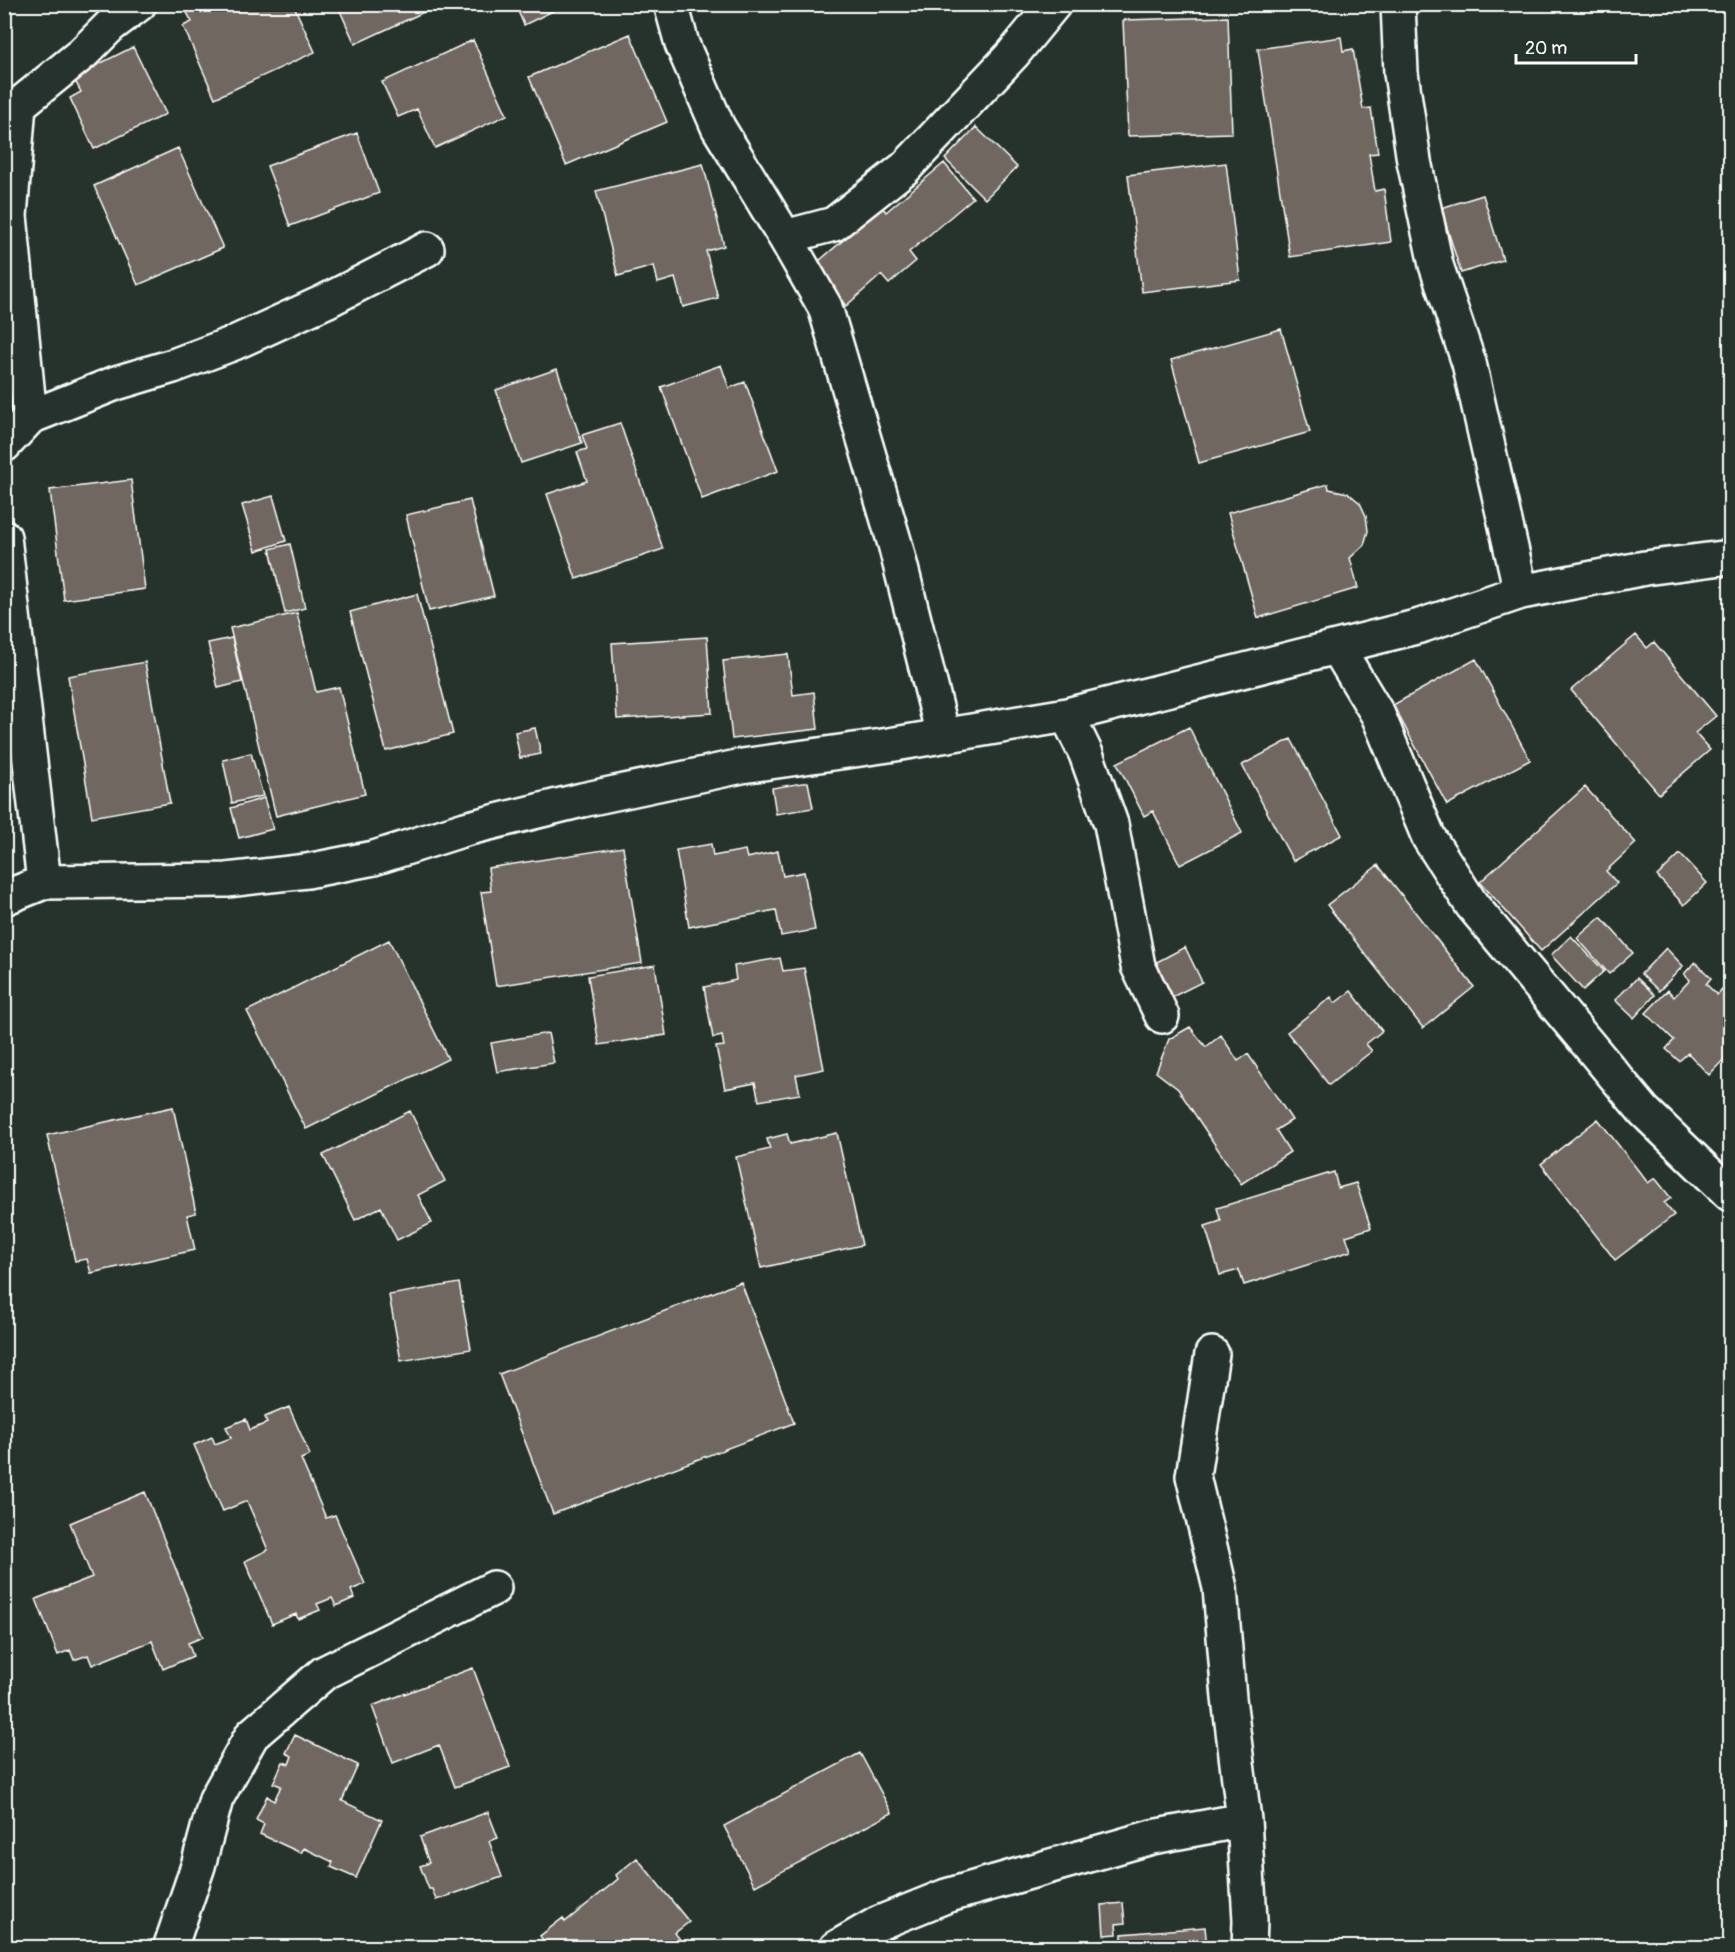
<svg xmlns="http://www.w3.org/2000/svg" width="1735" height="1952" font-family="Pangolin,sans-serif">
<style>
.building{fill:#6f6760;stroke:#fff;stroke-width:1.5}
.lines{fill:none;stroke-linecap:round;stroke-linejoin:round}
.minor-casing{stroke:#fff;stroke-width:38}
.minor{stroke:#26332d;stroke-width:33}
</style>
<rect width="100%" height="100%" fill="#26332d"/>
<filter id="ink" filterUnits="userSpaceOnUse"><feTurbulence type="fractalNoise" baseFrequency=".0167" numOctaves="2"/><feDisplacementMap in="SourceGraphic" scale="12" xChannelSelector="R" yChannelSelector="G"/><feConvolveMatrix kernelMatrix="1 2 1 2 8 2 1 2 1" color-interpolation-filters="sRGB"/></filter>
<g filter="url(#ink)">
<!-- building -->
<path class="building" d="M189,4H293L315,52L215,98L183,26L192,22L184,7Z
M337,4H441L355,44Z
M515,4H567L524,25Z
M1228,17L1232,133L1128,136L1123,20Z
M630,34L667,122L566,165L529,77Z
M1341,37L1343,51L1353,49L1363,109L1371,108L1378,153L1369,154L1375,191L1384,189L1391,242L1290,257L1258,49Z
M473,40L507,115L435,148L417,109L398,117L382,82Z
M133,47L166,114L94,149L70,98L81,92L73,77Z
M976,127L1017,167L985,199L945,159Z
M357,133L379,193L290,226L267,166Z
M178,148L223,248L138,285L94,186Z
M944,163L973,198L909,252L916,261L889,284L881,275L846,306L813,266L882,207L886,212Z
M1226,163L1240,280L1142,292L1128,175Z
M703,164L724,246L706,251L718,298L683,307L675,278L658,283L654,266L618,276L596,191Z
M1483,195L1503,260L1461,273L1441,208Z
M1281,329L1310,432L1199,463L1171,360Z
M721,365L729,388L745,382L778,471L702,499L661,387Z
M557,369L582,443L521,463L496,390Z
M620,423L663,549L576,579L547,494L587,481L577,452L587,449L582,435Z
M131,480L145,589L64,600L50,490Z
M1328,484L1329,489L1348,493L1360,503L1366,516L1368,531L1364,545L1350,558L1358,588L1258,618L1228,513Z
M273,496L286,541L256,551L242,505Z
M470,500L494,596L429,611L406,515Z
M290,544L305,608L285,613L270,549Z
M417,594L453,734L386,751L350,612Z
M297,613L316,692L339,687L365,794L276,816L230,628Z
M1636,635L1647,648L1654,642L1716,716L1695,733L1710,750L1659,794L1571,690Z
M707,637L712,713L617,719L612,643Z
M232,638L242,682L218,688L208,643Z
M788,654L793,695L814,692L818,729L732,739L723,661Z
M1476,659L1530,760L1447,805L1393,705Z
M145,662L170,803L92,817L68,676Z
M1189,727L1242,833L1180,865L1153,811L1144,816L1117,763Z
M535,728L541,754L520,758L515,732Z
M1291,739L1342,835L1293,861L1242,765Z
M251,753L263,796L232,803L223,760Z
M4,770L8,814L4,815Z
M808,782L813,808L776,814L772,788Z
M1585,787L1636,843L1606,871L1617,883L1541,951L1480,882Z
M264,798L273,829L239,838L231,808Z
M711,844L713,856L745,850L747,858L778,851L783,876L804,872L815,930L781,936L776,910L689,927L676,850Z
M623,847L642,963L496,986L481,892L491,891L488,868Z
M1680,854L1707,883L1684,905L1657,876Z
M1378,865L1474,987L1423,1028L1327,905Z
M1601,917L1633,953L1609,974L1577,938Z
M1571,936L1604,971L1583,990L1551,955Z
M389,940L448,1059L306,1129L247,1011Z
M1185,947L1202,982L1170,998L1153,964Z
M1666,948L1683,966L1659,991L1641,974Z
M780,958L783,971L804,968L824,1069L796,1075L800,1094L759,1101L755,1083L725,1089L716,1047L724,1046L722,1036L713,1038L704,987L736,980L734,966Z
M1695,962L1711,978L1706,984L1717,995L1722,989L1730,998V1053L1709,1075L1688,1053L1679,1061L1666,1049L1674,1040L1646,1013L1668,990L1674,997L1690,980L1684,974Z
M655,965L666,1035L599,1045L588,976Z
M1637,978L1655,995L1634,1018L1615,1000Z
M1351,991L1382,1031L1366,1044L1372,1051L1329,1085L1287,1032L1331,997L1335,1003Z
M1190,1027L1206,1047L1221,1035L1238,1061L1248,1054L1292,1120L1276,1130L1290,1152L1241,1184L1178,1089L1156,1072L1169,1039Z
M548,1033L554,1063L497,1072L491,1043Z
M173,1107L196,1213L187,1215L195,1250L91,1273L87,1259L75,1261L47,1135Z
M410,1111L445,1181L418,1195L432,1223L397,1240L381,1207L355,1220L323,1155Z
M1598,1119L1648,1183L1655,1178L1671,1198L1664,1203L1674,1215L1615,1260L1541,1164Z
M837,1133L862,1245L761,1268L736,1157L770,1149L767,1139L787,1134L790,1144Z
M1334,1172L1338,1188L1356,1183L1371,1228L1346,1236L1351,1251L1244,1285L1239,1270L1220,1275L1205,1226L1221,1221L1217,1208Z
M741,1282L794,1423L553,1514L499,1374Z
M459,1283L471,1349L401,1361L389,1295Z
M289,1407L310,1455L301,1459L326,1518L335,1515L365,1584L351,1590L354,1598L336,1606L332,1598L317,1604L320,1610L298,1619L296,1614L272,1624L245,1561L268,1550L247,1501L223,1511L194,1445L212,1437L215,1444L231,1438L226,1427L246,1419L250,1430L267,1423L265,1417Z
M145,1492L203,1637L188,1643L193,1656L163,1669L152,1641L92,1665L88,1655L74,1660L70,1650L58,1655L36,1599L92,1577L70,1523Z
M473,1668L510,1767L455,1787L439,1745L393,1763L372,1706Z
M295,1735L358,1765L342,1801L382,1820L356,1878L331,1867L333,1862L304,1848L301,1853L260,1834L264,1824L256,1820L267,1796L274,1801L281,1786L273,1783L283,1762L289,1764L292,1756L286,1753Z
M860,1753L892,1813L755,1886L724,1826Z
M488,1812L498,1838L489,1841L502,1877L436,1900L432,1889H429L420,1866L429,1863L420,1837Z
M637,1858L689,1922L675,1933L685,1946L549,1948L540,1936L563,1918L565,1922L618,1879L616,1875Z
M1123,1903L1125,1923L1116,1924L1117,1934L1104,1935L1102,1905Z
M1205,1927L1207,1948H1116L1122,1940V1934Z"/>
<g class="lines">
<defs>
<path id="minor" d="M671,4L682,44L718,127L785,237L825,307L895,544L943,735
M1398,4L1401,73L1414,161L1436,265L1469,363L1521,592
M785,237L834,224L905,168L1013,54L1054,4
M30,417L116,383L173,366L234,343L326,301L427,249
M4,445L30,417L10,216L19,105L83,53L111,25L139,4
M4,537L44,882
M1337,647L1378,715L1429,838L1472,905L1644,1111L1730,1194
M1067,715L1086,754L1111,824L1138,966L1162,1016
M4,898L44,882L227,880L307,871L374,858L465,829L582,800L742,766L889,745L1067,715L1420,626L1521,592L1645,568L1730,557
M1212,1354L1193,1476L1220,1588L1229,1698L1244,1820L1250,1920L1249,1948
M170,1948L198,1866L216,1799L252,1735L324,1673L494,1588
M836,1948L879,1923L946,1896L1152,1837L1244,1820"/>
</defs>
<!-- minor casing -->
<use href="#minor" class="minor-casing"/>
<!-- minor -->
<use href="#minor" class="minor"/>
</g>
</g>
<!-- margin -->
<rect width="1735" height="1952" fill="none" stroke="#26332d" stroke-width="24"/>
<rect x="12" y="12" width="1711" height="1928" fill="none" stroke="#fff" stroke-width="2" filter="url(#ink)"/>
<!-- scale -->
<path d="M1516 54v9h120v-9" fill="none" stroke="#ffffff" stroke-width="3"/>
<text x="1525" y="54" font-size="18" fill="#ffffff" stroke="#26332d" stroke-width="4.5" paint-order="stroke">20 m</text>
</svg>
